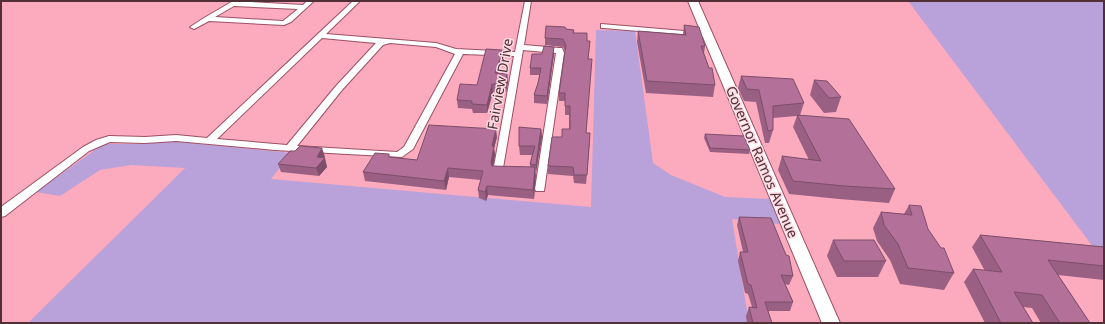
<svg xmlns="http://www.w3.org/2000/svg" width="1105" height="324" font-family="'Noto Sans',sans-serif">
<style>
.green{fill:#b9a1da}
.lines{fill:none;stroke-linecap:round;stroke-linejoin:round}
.street-casing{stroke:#9a5164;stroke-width:2}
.secondary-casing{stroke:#9a5164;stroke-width:2}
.street{fill:#fff;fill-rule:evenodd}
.secondary{fill:#fff;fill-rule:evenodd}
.wall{fill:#9a6083}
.shaded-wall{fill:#7d4e6a}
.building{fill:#b37098;stroke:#7d4e6a}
.labels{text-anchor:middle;stroke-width:3;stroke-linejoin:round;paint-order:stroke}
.street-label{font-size:14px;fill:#502f37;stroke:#fedbe2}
</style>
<rect width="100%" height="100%" fill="#fcaabe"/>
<!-- green -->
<path class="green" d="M908,1H1104V257L1100,256Z
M596,30L635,31L653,163L671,175L725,197L771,199L780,224L732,219L749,323H28L185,168L131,165L100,170L60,196L36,192L103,144H140L171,141L291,153L271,179L591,207Z"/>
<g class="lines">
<defs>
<path id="street" d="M233,1L303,5L307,1H314L291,22L284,25L209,21L194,29L190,27L204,18ZM234,6L298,9L283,21L215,17Z
M353,1H360L326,34L436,43L456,49L515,52L525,1H531L524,45L559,48H562L564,53L544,191H536L535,189L556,53L523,50L502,174H494L493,172L514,56L463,54L413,149L402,157L275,150L176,141L145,143L110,142L89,151L5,216L1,217V207L83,147L96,140L109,136L145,137L176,135L207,138ZM322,38L376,43L336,86L287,145L217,139ZM390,43L436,47L455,54L404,147L397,152L297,146L342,90L383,45Z
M601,24L708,33L712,35L708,37L604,28H601Z"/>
<path id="secondary" d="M688,1H698L840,323H822Z"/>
</defs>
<!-- street casing -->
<use href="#street" class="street-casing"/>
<!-- secondary casing -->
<use href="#secondary" class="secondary-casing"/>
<!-- street -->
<use href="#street" class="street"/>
<!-- secondary -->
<use href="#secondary" class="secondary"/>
</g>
<!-- wall -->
<path class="wall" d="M684,25L705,46L704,53L715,85L713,97L646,93L637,42L638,31L683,34Z
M566,29L574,30V33L587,41H590L588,59L591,67L586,133L590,141L586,184L574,183L573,176L548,174V166L562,137L569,129V115H565V101H559V93L565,51L563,47L545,45V38Z
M542,54H554L547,104L534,103V95L538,83L540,75H530V68Z
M502,61L498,73L507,74L508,82L506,92H493L487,113H473L472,109L458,108L457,100L477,85Z
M741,76L804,103L800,115L895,189L889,203L839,199L789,194L778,170L782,156L809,160L793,127L797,116L773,118V130L769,143H765L756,102L744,101L738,88Z
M814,80L841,97L836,112L824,113L810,95Z
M541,129L542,137L535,173L534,199L488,195L486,201L479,198L478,190L481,180L449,177L446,190L365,181L363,172L390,157L417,160L497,137L494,148L495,155L493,166L530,167V164L532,155H520L519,146Z
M705,134L750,150L749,154L710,152L704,138Z
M295,151L325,157L324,158L327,167L319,176L281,172L278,164Z
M909,205L928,229L954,273L944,290L900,284L890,260L877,241L873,228L881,212L904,214Z
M739,217L793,276L789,285L785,284L793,302L790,311H768L772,323H747L746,316L749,307H752L748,294L745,293L738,261L740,252H743L737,225Z
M980,235L1104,247V280L1058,275L1090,323H1041L1032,308L1023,307L1033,323H985L964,282L973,269L985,271L972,247Z
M833,240L886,261L878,277H837L827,256Z"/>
<!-- shaded-wall -->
<path class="shaded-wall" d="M554,47V54L547,104V96Z
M502,50V61L496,80L495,73Z
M507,74L508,82L506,92L505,84Z
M492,84L493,92L487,113V105Z
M496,129L497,137L494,148L495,155L492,172L491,163L492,146Z
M541,129L542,137L536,173V165Z
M322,148L325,157L323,160L325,158L327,167L319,176L316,168L317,157Z
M535,167L536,176L534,199L533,190Z
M448,168L449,177L446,190L444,181Z
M487,186L488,195L486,201L485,192Z"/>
<!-- building -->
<path class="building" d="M684,25L699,27L705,46H701L709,68H712L715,85L647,81L638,31L686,35Z
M546,26L565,27L566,29L574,30L573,33H587V41H590L588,59H592L586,133H590L587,175H574L573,167L548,166L552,137H562V129H570V106H565V93H559L566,45L563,39L545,38Z
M544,46L554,47L547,96L534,95L538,83L541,68H530L532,54H542Z
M486,49L502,50V54L495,73L507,74L505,84H492L487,105L472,104V101L457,100L460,84L477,85Z
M741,76L793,79L804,103L773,106V130L768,131L759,90L747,89Z
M814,80L827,81L841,97L829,98Z
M797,115L849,119L895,189L844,186L793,181L782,156L821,161Z
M429,125L496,129L492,146H494L491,163L492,166L535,167L533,190L487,186L485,192L478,190L483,171L448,168L444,181L363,172L375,153L389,154V157L417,160Z
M519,127L541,129L536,165L530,164L535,146H519Z
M705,134L744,136L750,150L710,148Z
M300,146L322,148L317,157L325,158L316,168L278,164L290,151H295Z
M909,205L921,206L928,229L941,248H944L954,273L908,268L898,244L884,225L881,212L912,215Z
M739,217L771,218L786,255L789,256L793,276L781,275L793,302H765L772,323H753L749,307L757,308L751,285L748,284L740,252H748Z
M980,235L1104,247V266L1048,260L1090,323H1060L1042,295L1014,292L1033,323H1001L973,269L1002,272Z
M833,240H874L886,261H844Z"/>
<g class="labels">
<!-- street labels -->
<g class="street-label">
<text transform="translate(500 84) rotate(-80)" y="5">Fairview Drive</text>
<text transform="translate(762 162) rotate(67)" y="5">Governor Ramos Avenue</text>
</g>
</g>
<!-- border -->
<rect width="1105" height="324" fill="none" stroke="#502f37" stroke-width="4"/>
</svg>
